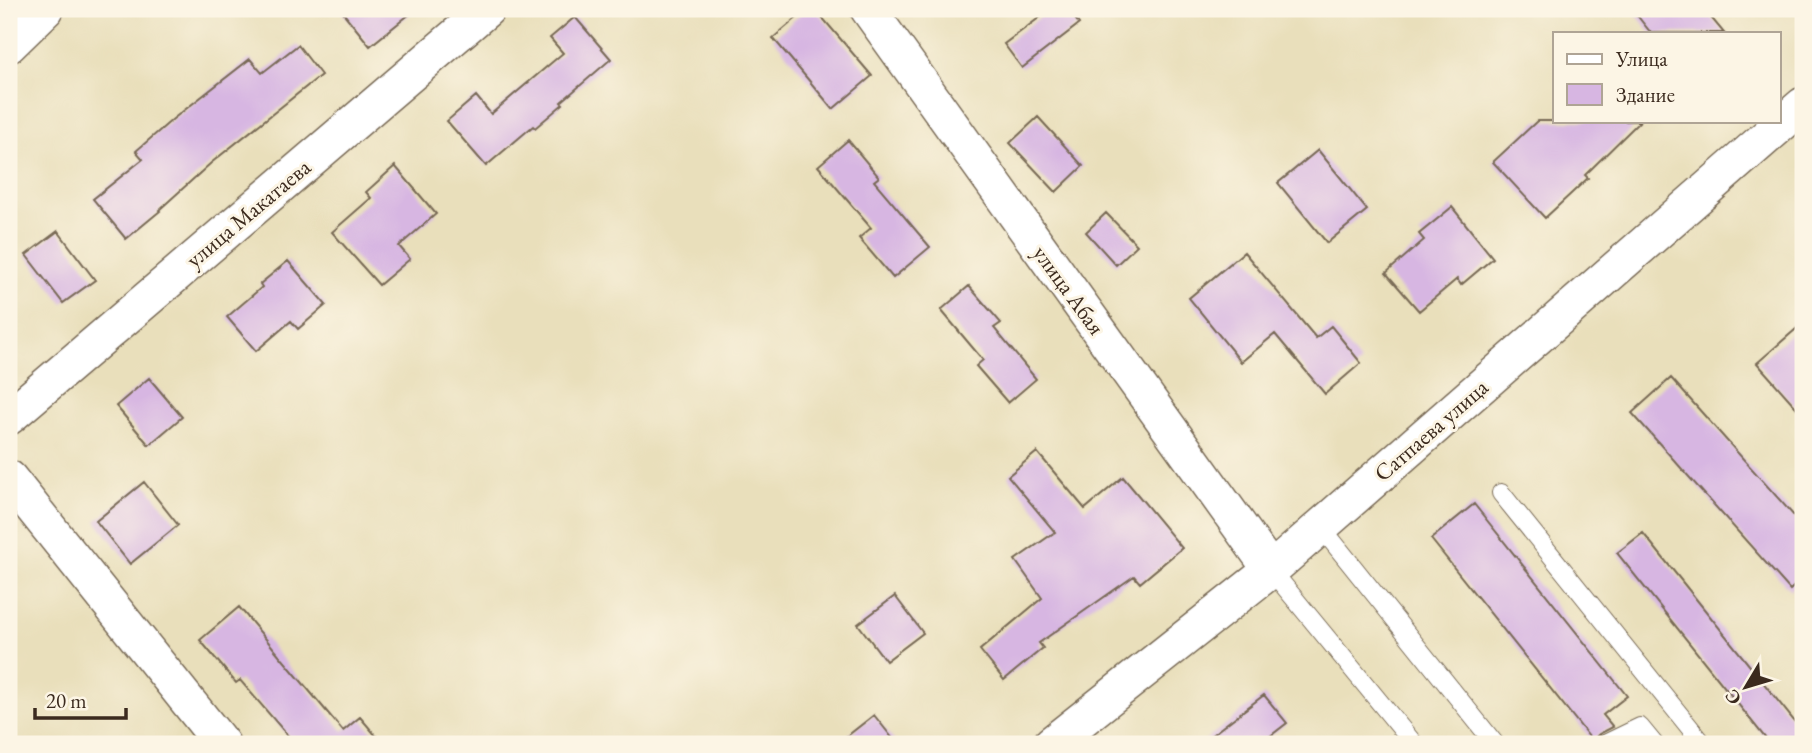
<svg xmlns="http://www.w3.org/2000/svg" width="1812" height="753" font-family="'EB Garamond',serif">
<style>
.building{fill:#d7b6e2}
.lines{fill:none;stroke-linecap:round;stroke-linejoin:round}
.lane-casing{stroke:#786955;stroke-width:20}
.street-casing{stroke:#786955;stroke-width:38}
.lane{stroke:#fff;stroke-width:18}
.street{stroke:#fff;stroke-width:35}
.labels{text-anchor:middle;stroke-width:6;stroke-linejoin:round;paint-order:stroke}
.street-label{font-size:23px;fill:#3b2a1e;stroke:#fcf5e5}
</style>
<rect width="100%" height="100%" fill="#fcf5e5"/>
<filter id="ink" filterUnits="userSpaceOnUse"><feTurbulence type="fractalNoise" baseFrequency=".0143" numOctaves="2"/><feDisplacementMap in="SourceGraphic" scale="14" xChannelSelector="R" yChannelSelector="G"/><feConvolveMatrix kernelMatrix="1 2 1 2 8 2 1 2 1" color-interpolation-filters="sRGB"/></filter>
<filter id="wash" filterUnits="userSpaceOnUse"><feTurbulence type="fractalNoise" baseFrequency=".00686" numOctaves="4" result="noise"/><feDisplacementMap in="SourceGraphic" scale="28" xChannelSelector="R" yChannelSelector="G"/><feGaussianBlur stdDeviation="1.57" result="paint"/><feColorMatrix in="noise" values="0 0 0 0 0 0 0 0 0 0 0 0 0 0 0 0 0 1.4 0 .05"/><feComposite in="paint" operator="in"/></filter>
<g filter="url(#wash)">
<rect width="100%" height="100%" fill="#e9dfbb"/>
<g id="blocks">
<!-- building -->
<path class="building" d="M340,9H416L370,46Z
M807,9H815L872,76L833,109L773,38Z
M1051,9H1068L1079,24L1022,68L1004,44Z
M1632,9H1704L1724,33H1651Z
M575,17L611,59L561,102L563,104L535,128L533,126L486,166L447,121L476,96L491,114L563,53L550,38Z
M298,45L321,75L211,163L159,210L160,211L126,239L93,199L143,159L136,151L173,119L250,59L262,73Z
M1038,117L1083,166L1056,192L1010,143Z
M1537,121H1640L1585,175L1588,178L1545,218L1493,162Z
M848,140L879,177L874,181L930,247L893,278L859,238L871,228L818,166Z
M1318,150L1367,210L1327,243L1278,183Z
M395,166L436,214L399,246L410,259L379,285L332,232L371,198L366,192Z
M1452,207L1493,258L1461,285L1457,279L1419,311L1386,273L1424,240L1419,234Z
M1106,213L1137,245L1116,265L1086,232Z
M58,231L95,280L63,303L26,255Z
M1244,252L1316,338L1331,326L1361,363L1325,394L1275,334L1241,362L1189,298Z
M288,261L326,305L298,329L291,321L256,351L227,317L262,287L260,284Z
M969,286L1001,323L994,328L1036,379L1008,403L976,366L983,360L941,310Z
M1803,323V415L1757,363Z
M149,378L182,417L149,445L116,406Z
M1671,378L1803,526V578L1790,590L1632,413Z
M1037,452L1085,509L1123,477L1182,548L1140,583L1134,576L1039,643L1043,648L1004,680L980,650L1042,598L1015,560L1055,532L1008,476Z
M144,482L178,525L130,564L96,521Z
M1474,504L1627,696L1603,715L1613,727L1599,734L1595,738L1594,743L1431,539Z
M1643,533L1803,732V744H1770L1617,553Z
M895,596L923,633L886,661L858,624Z
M239,607L343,731L360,717L383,744H295L240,680L236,683L200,640Z
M1264,695L1287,723L1260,744H1200Z
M874,715L897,744H837Z"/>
</g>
</g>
<g filter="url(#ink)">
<use href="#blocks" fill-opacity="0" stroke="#786955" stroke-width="2"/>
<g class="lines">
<defs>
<path id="lane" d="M1501,493L1703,744
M1321,527L1495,744
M1271,570L1414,744
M1605,744L1640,727L1654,744"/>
<path id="street" d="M868,9L1271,570
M9,45L46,9
M9,417L487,9
M9,478L222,744
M1051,744L1271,570L1803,105"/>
</defs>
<!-- lane casing -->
<use href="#lane" class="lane-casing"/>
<!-- street casing -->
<use href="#street" class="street-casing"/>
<!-- lane -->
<use href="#lane" class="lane"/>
<!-- street -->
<use href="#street" class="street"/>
</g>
</g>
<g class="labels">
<!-- street labels -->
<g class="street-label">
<text transform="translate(248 213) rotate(-40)" y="8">улица Макатаева</text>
<text transform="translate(1069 290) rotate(54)" y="8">улица Абая</text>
<text transform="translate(1431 430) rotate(-41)" y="8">Сатпаева улица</text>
</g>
</g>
<!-- margin -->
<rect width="1812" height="753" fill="none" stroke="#fcf5e5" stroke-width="35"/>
<!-- legend -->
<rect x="1553" y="32" width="228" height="91" fill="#fcf5e5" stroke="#afa495" stroke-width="2"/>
<rect x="1567" y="54" width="35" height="10" fill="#ffffff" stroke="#afa495" stroke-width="2"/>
<text x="1616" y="66" font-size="21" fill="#3b2a1e">Улица</text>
<rect x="1567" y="84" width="35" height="21" fill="#d7b6e2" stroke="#afa495" stroke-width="2"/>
<text x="1616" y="102" font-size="21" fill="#3b2a1e">Здание</text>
<!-- north arrow -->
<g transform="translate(1746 687) rotate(232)" stroke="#fcf5e5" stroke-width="5" paint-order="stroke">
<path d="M0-5L12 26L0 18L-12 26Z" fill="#3b2a1e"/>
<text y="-10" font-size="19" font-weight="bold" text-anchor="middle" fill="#3b2a1e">С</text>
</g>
<!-- scale -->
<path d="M35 708v10h91v-10" fill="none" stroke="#3b2a1e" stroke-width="3.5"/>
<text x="46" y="708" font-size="21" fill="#3b2a1e" stroke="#fcf5e5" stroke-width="5" paint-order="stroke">20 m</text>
</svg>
